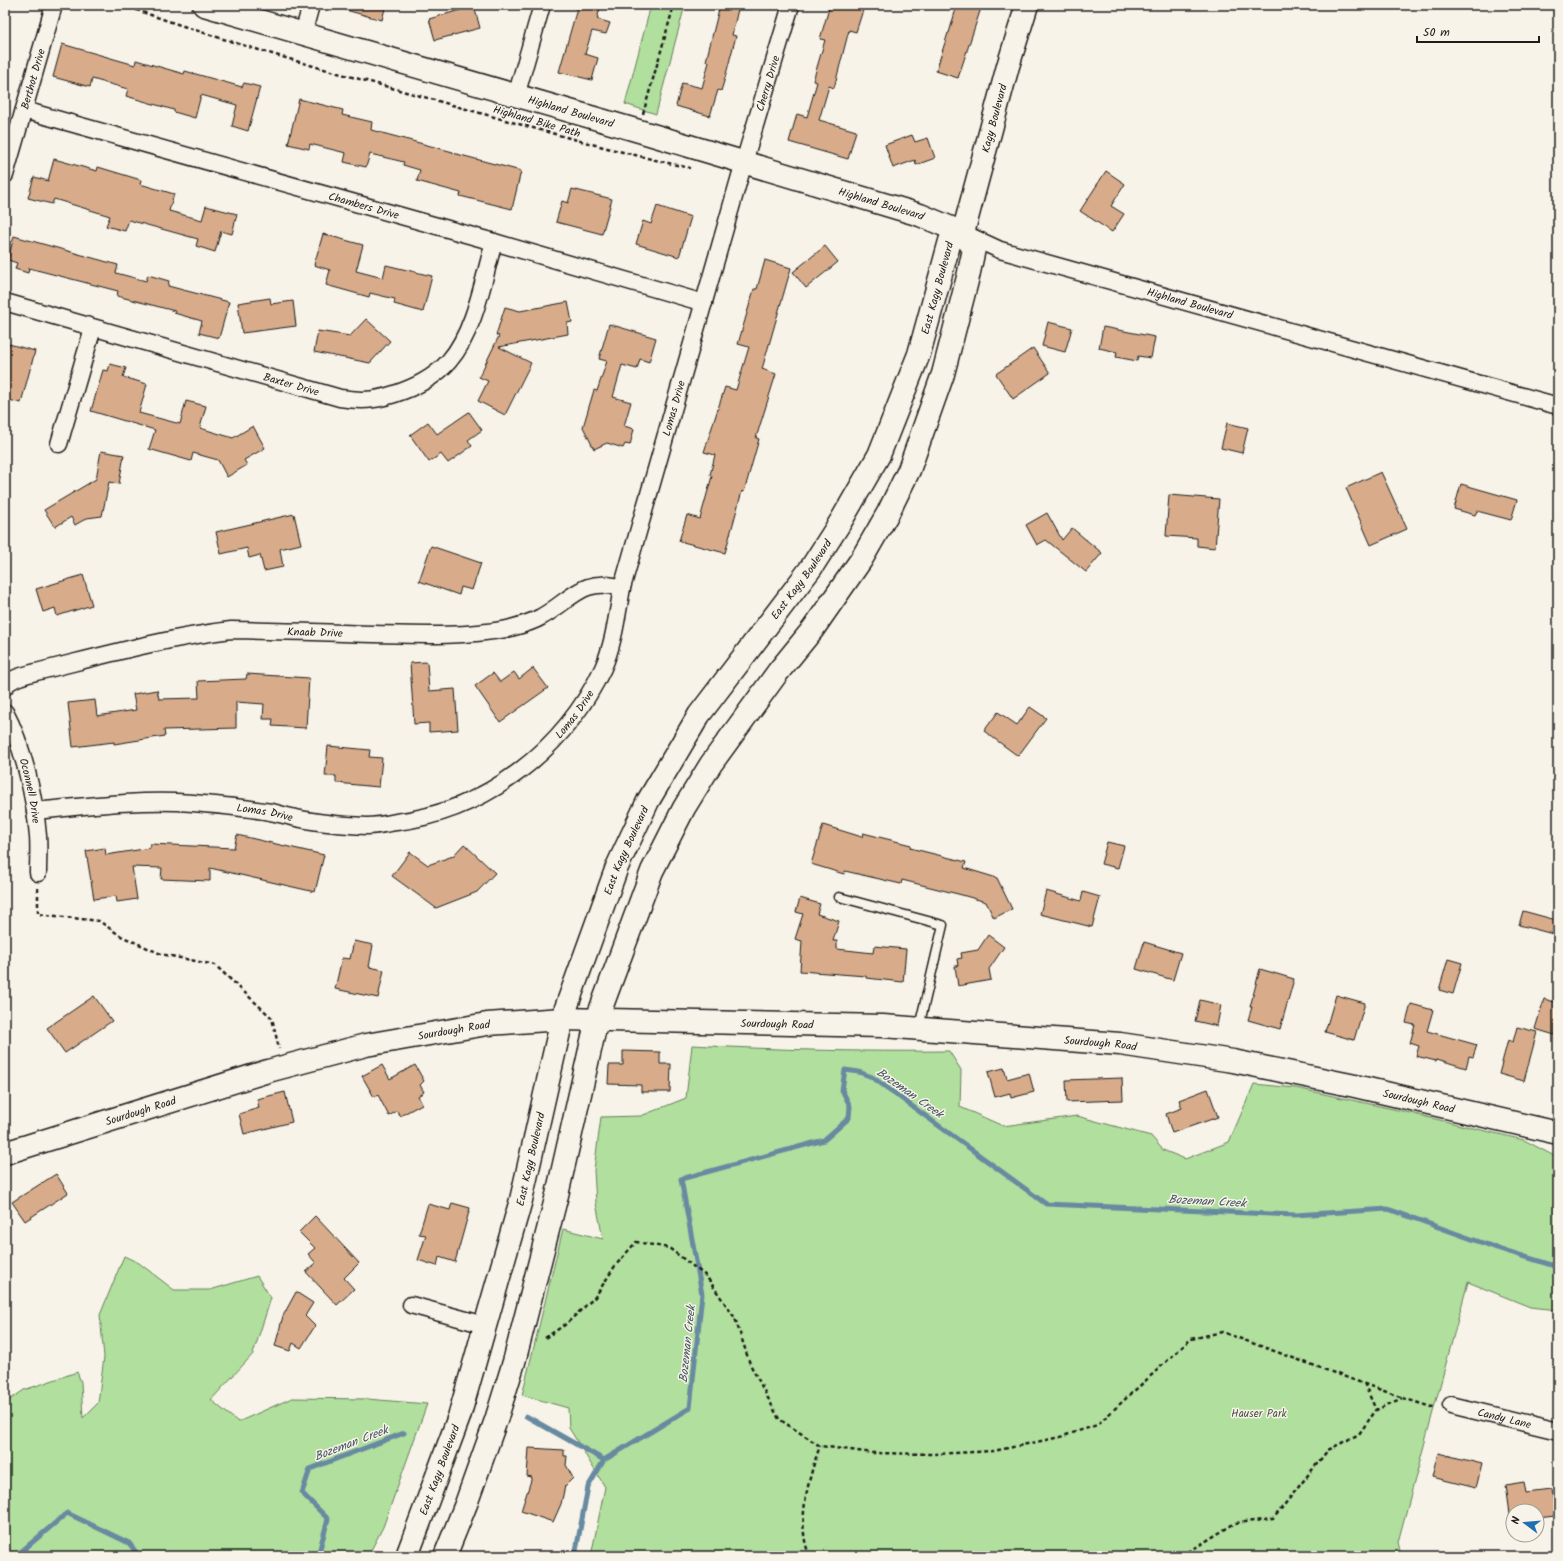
<svg xmlns="http://www.w3.org/2000/svg" width="1563" height="1561" font-family="Kalam,sans-serif">
<style>
.green{fill:#b1df9d;stroke:#667e5c}
.lines{fill:none;stroke-linecap:round;stroke-linejoin:round}
.stream{stroke:#678aa1;stroke-width:5}
.building{fill:#d8ac8a;stroke:#1c1c1c}
.lane-casing{stroke:#1c1c1c;stroke-width:11}
.street-casing{stroke:#1c1c1c;stroke-width:19}
.secondary-casing{stroke:#1c1c1c;stroke-width:25}
.path{stroke:#1c1c1c;stroke-width:2.5;stroke-dasharray:4 3;stroke-linecap:butt}
.lane{stroke:#f7f3e8;stroke-width:8}
.street{stroke:#f7f3e8;stroke-width:16}
.secondary{stroke:#f7f3e8;stroke-width:22}
.labels{text-anchor:middle;stroke-width:3;stroke-linejoin:round;paint-order:stroke}
.street-label{font-size:11px;fill:#1c1c1c;stroke:#f7f3e8}
.park-label{font-size:11px;fill:#495643;stroke:#f7f3e8}
.water-label{font-size:12px;font-style:italic;fill:#42535e;stroke:#f7f3e8}
</style>
<rect width="100%" height="100%" fill="#f7f3e8"/>
<filter id="ink" filterUnits="userSpaceOnUse"><feTurbulence type="fractalNoise" baseFrequency=".025" numOctaves="2"/><feDisplacementMap in="SourceGraphic" scale="8" xChannelSelector="R" yChannelSelector="G"/><feConvolveMatrix kernelMatrix="1 2 1 2 8 2 1 2 1" color-interpolation-filters="sRGB"/></filter>
<g filter="url(#ink)">
<!-- green -->
<path class="green" d="M651,5H685L656,114L625,104Z
M692,1045C778,1050 863,1052 949,1051L961,1070L960,1107L1003,1126L1077,1116L1151,1136L1163,1150L1185,1159L1229,1142L1254,1084L1296,1088L1393,1109L1524,1140L1558,1158V1310L1530,1307L1468,1282L1398,1542L1401,1555L1411,1556H591L605,1487L569,1428L568,1408L522,1395L563,1229L603,1239L596,1203L594,1170L601,1117L641,1116L686,1098Z
M124,1256L139,1263L174,1290H210L257,1276L271,1298L253,1354L211,1400L238,1422L292,1398L367,1399L427,1404L383,1527L368,1556H5V1403L24,1390L77,1372L81,1382L83,1418L98,1403L104,1357L100,1315Z"/>
<g class="lines">
<!-- stream -->
<path class="stream" d="M526,1416L604,1460
M16,1556L67,1513L129,1543L139,1556
M318,1556L328,1519L302,1493L310,1469L404,1433
M575,1556L588,1487L604,1460L690,1408L702,1294L681,1179L824,1140L849,1118L850,1106L842,1090L845,1070L859,1072L872,1077L1046,1204L1295,1215L1388,1209L1494,1247L1558,1267"/>
</g>
<!-- building -->
<path class="building" d="M343,5H386L382,20L342,9Z
M578,5H601L597,19L610,23L606,34L592,31L585,54L598,58L592,80L559,72Z
M720,5H739L732,35L736,36L725,78L721,91L718,90L710,116L676,106L682,83L702,88L709,62L706,61Z
M830,5H845L863,10L856,32L849,30L834,88L829,86L819,120L856,131L848,159L789,142L797,114L807,117L817,82L813,81L825,40L820,39Z
M957,5H982L958,78L936,71L948,33H949Z
M474,6L480,28L435,40L429,19Z
M62,44L135,65L136,60L184,74L185,71L242,87L244,83L260,87L248,131L232,126L237,105L201,95L195,118L174,112V110L126,96L128,89L92,79L90,87L53,77Z
M299,99L343,110L342,115L372,122L371,130L453,152V153L521,171L512,209L460,196L461,193L417,181L420,170L403,165L404,162L370,154L366,167L344,162L346,153L310,144L309,149L288,144Z
M912,135L915,142L928,138L935,158L916,165L915,160L893,168L885,145Z
M54,159L97,171L98,167L141,180L140,184L174,194L169,211L202,220L206,206L237,214L232,234L221,231L215,252L196,246L198,239L129,220L125,231L106,226L110,216L54,199L52,204L28,198L34,177L48,181Z
M1106,171L1125,184L1111,206L1124,214L1112,232L1080,211Z
M572,189L612,199L602,234L556,222L562,201L568,203Z
M657,206L691,217L679,257L636,244L643,221L651,224Z
M323,234L363,245L356,271L383,278L386,265L432,276L423,312L394,304L395,299L370,293L369,297L326,285L330,270L314,265Z
M14,236L118,265L116,273L146,281L148,275L169,281L168,286L229,302L219,338L199,333L202,321L174,313L175,311L117,296L118,291L29,268L28,273L15,269L17,263L8,260Z
M825,246L838,262L806,288L793,272Z
M765,260L791,268L762,369L776,374L756,438L759,439L744,492L742,491L725,553L679,541L687,515L700,519L712,476L710,475L715,455L704,452L725,387L736,390L749,347L738,344L754,289H757Z
M270,298L271,304L293,301L296,326L242,333L238,303Z
M568,302L572,322L567,323L568,334L499,347L531,363L505,415L478,401L488,381L479,377L499,336L496,335L505,307L520,311Z
M366,319L390,341L370,363L314,352L318,331L350,336Z
M1048,322L1072,328L1065,352L1042,346Z
M609,324L656,338L649,362L640,359L637,369L622,365L613,397L631,402L624,426L634,429L630,445L625,444L623,448L607,443L594,449L583,427L594,390L597,391L607,361L599,359Z
M1103,327L1155,337L1151,358L1138,356L1137,361L1116,357L1117,352L1099,348Z
M5,343L35,351L21,403L5,399Z
M1033,348L1050,373L1013,399L996,374Z
M110,364L126,368L123,377L147,384L139,413L180,424L186,401L206,406L200,428L233,438L253,426L265,448L244,460L247,465L227,477L218,460L193,453L191,461L149,449L155,430L91,411L103,370L108,371Z
M469,412L482,430L468,440L472,446L448,463L441,454L429,462L410,435L428,422L437,434Z
M1227,423L1248,428L1242,453L1221,448Z
M101,451L124,455L119,484L109,482L102,516L87,518L75,525L71,517L55,527L44,510L96,479Z
M1381,472L1407,529L1371,545L1346,488Z
M1461,484L1517,500L1511,520L1477,511L1475,515L1454,509Z
M1169,495L1219,499L1215,548L1197,546V538L1166,536Z
M1047,513L1062,540L1072,528L1102,553L1086,572L1046,540L1037,545L1026,525Z
M294,514L301,544L280,549L283,567L264,571L260,555L249,558L247,548L221,554L216,532Z
M431,546L481,563L472,590L461,587L459,595L419,581Z
M83,575L92,605L57,616L55,608L43,612L36,589Z
M427,662L429,691L455,689L458,730L429,732V723L414,724L410,663Z
M533,668L548,688L500,722L475,686L493,673L500,682L514,672L519,679Z
M247,674L309,678L306,728L272,726L273,719H263L264,704L236,702V728L164,730L165,736L114,744V742L73,747L68,703L95,700L97,716L136,710L133,694L157,690L159,699L199,698L198,681L246,679Z
M1030,707L1046,718L1018,756L984,731L998,712L1017,725Z
M328,746L370,750L369,757L382,758L379,787L336,783V776H325Z
M823,825L862,837L863,833L911,845L910,848L966,862L964,868L997,878L1012,909L994,918L986,902L962,895L902,880L901,884L845,871L844,874L811,864Z
M237,835L324,855L315,892L210,868V881L161,879L162,868L132,867L137,899L117,902L116,896L94,899L86,851L105,848L106,855L150,848V844L234,848Z
M1107,842L1124,846L1118,868L1101,864Z
M464,844L495,873L477,892L436,908L392,876L410,852L428,865L453,856Z
M1046,891L1081,901L1083,892L1100,897L1092,927L1040,914Z
M800,898L820,904L817,914L839,921L833,941H837V949L873,953L874,946L906,949L903,982L866,978V976L800,971L802,941L795,939L803,914L796,912Z
M1523,911L1556,920L1553,934L1519,925Z
M988,935L1004,947L989,969L991,980L958,986L955,966H958L957,959L962,958L961,953L978,950Z
M354,941L373,945L369,967L384,970L378,998L335,989L342,958L350,959Z
M1144,942L1181,953L1173,980L1136,969Z
M1448,959L1462,963L1453,994L1439,990Z
M1260,969L1294,979L1280,1029L1248,1020L1252,1007H1250Z
M1336,995L1365,1003L1354,1040L1325,1032Z
M94,996L112,1021L65,1053L47,1028Z
M1544,999L1558,1003V1036L1535,1029Z
M1200,1000L1221,1005L1217,1026L1195,1021Z
M1411,1004L1433,1010L1427,1031L1477,1045L1473,1057L1469,1056L1466,1068L1437,1059L1436,1061L1416,1056L1419,1046L1410,1043L1415,1025L1406,1023Z
M1517,1027L1537,1032L1524,1081L1499,1074L1508,1040L1513,1042Z
M623,1051L660,1052V1064H671L670,1092H641V1085L608,1084L609,1065H623Z
M382,1065L390,1079L415,1065L424,1081L420,1085L424,1092L418,1096L422,1104L400,1116L397,1111L389,1116L378,1095L374,1097L362,1076Z
M1004,1068L1007,1079L1029,1073L1034,1092L1011,1098L1010,1093L995,1097L988,1072Z
M1122,1078L1123,1100L1067,1102L1066,1080Z
M1208,1089L1218,1117L1172,1133L1166,1114L1182,1108L1179,1100Z
M285,1092L292,1122L244,1134L239,1114L259,1108L257,1099Z
M56,1174L68,1193L25,1221L12,1202Z
M452,1203L470,1208L455,1262L439,1257L437,1266L418,1260L426,1235L419,1234L428,1204L450,1210Z
M315,1216L359,1263L344,1278L354,1289L337,1305L306,1272L316,1263L308,1254L315,1248L299,1232Z
M296,1292L313,1303L305,1316L315,1326L301,1348L293,1343L290,1351L275,1346L283,1316Z
M529,1448L564,1450V1456H567L566,1465L573,1478L565,1486L561,1504L553,1522L521,1511L532,1477L527,1476Z
M1438,1453L1482,1464L1476,1488L1432,1477Z
M1524,1482L1526,1493L1551,1490L1554,1515L1537,1517V1511H1513V1521H1510L1505,1485Z"/>
<g class="lines">
<defs>
<path id="lane" d="M839,897L943,925L919,1027"/>
<g id="street">
<path d="M303,34L311,5"/>
<path d="M516,96L542,5"/>
<path id="s1" d="M24,110L494,242L704,303"/>
<path id="s2" d="M5,175L54,5"/>
<path id="s3" d="M963,233L1000,250L1558,406"/>
<path id="s4" d="M5,302L340,398C365,402 379,400 403,391C419,385 437,375 449,361C475,331 483,280 494,242"/>
<path d="M59,444L93,328"/>
<path id="s5" d="M5,687C10,678 22,676 32,673C98,657 164,638 231,630C279,631 326,632 374,634C418,635 463,637 507,629C518,626 531,623 541,617C572,600 582,576 622,588"/>
<path id="s6" d="M5,712C23,745 35,799 38,836C39,848 38,861 38,873"/>
<path id="s7" d="M35,811C87,806 140,799 193,803C216,805 240,807 264,811C275,812 285,816 296,818C319,823 343,825 367,826C376,826 386,824 396,822C486,811 564,750 603,668C614,643 617,615 622,588L744,162L791,5"/>
<path d="M411,1305L485,1325"/>
<path id="s8" d="M1451,1405L1558,1431"/>
</g>
<g id="secondary">
<path id="s9" d="M204,5L639,131L920,215L963,233"/>
<path id="s10" d="M963,233L1008,66L1027,5"/>
<path id="s11" d="M5,1153L268,1071L366,1045L487,1024L562,1019L883,1026L1120,1044L1233,1061L1355,1086L1558,1133"/>
<path id="s12" d="M407,1556L459,1417L521,1200L562,1019L617,867L648,801L699,715L811,568L841,521L879,455L919,354L950,241L963,233"/>
<path d="M445,1556L466,1504L496,1420L514,1362L557,1195L597,1019L652,871L684,808L711,764L778,672L813,629L861,560L888,513L909,470L943,374L968,277L974,249L963,233"/>
</g>
</defs>
<!-- lane casing -->
<use href="#lane" class="lane-casing"/>
<!-- street casing -->
<use href="#street" class="street-casing"/>
<!-- secondary casing -->
<use href="#secondary" class="secondary-casing"/>
<!-- path -->
<path class="path" d="M123,5C221,41 323,69 424,97C512,122 600,148 690,168
M643,114L674,5
M38,888V914L99,921L121,936L161,954L215,965L272,1018L279,1049
M545,1338L566,1324L595,1297L615,1266L636,1242L669,1248L706,1276L735,1318L750,1364L779,1419L820,1446L873,1453L934,1454L994,1451L1060,1437L1097,1425L1191,1339L1222,1332L1403,1398L1431,1407L1436,1406
M1364,1383L1376,1410
M810,1556C795,1526 809,1476 820,1446
M1182,1556L1235,1523L1273,1519L1328,1450L1359,1434L1376,1410L1402,1398"/>
<!-- lane -->
<use href="#lane" class="lane"/>
<!-- street -->
<use href="#street" class="street"/>
<!-- secondary -->
<use href="#secondary" class="secondary"/>
</g>
</g>
<g class="labels">
<!-- street labels -->
<g class="street-label">
<text dy="4" stroke="none"><textPath href="#s2" startOffset="100">Berthot Drive</textPath></text>
<text dy="4" stroke="none"><textPath href="#s7" startOffset="1240">Cherry Drive</textPath></text>
<text dy="4" stroke="none"><textPath href="#s9" startOffset="382">Highland Boulevard</textPath></text>
<text dy="4" stroke="none"><textPath href="#s10" startOffset="119">Kagy Boulevard</textPath></text>
<text transform="translate(537 121) rotate(16)" y="4">Highland Bike Path</text>
<text dy="4" stroke="none"><textPath href="#s9" startOffset="706">Highland Boulevard</textPath></text>
<text dy="4" stroke="none"><textPath href="#s1" startOffset="353">Chambers Drive</textPath></text>
<text dy="4" stroke="none"><textPath href="#s12" startOffset="1388">East Kagy Boulevard</textPath></text>
<text dy="4" stroke="none"><textPath href="#s3" startOffset="238">Highland Boulevard</textPath></text>
<text dy="4" stroke="none"><textPath href="#s4" startOffset="298">Baxter Drive</textPath></text>
<text dy="4" stroke="none"><textPath href="#s7" startOffset="902">Lomas Drive</textPath></text>
<text dy="4" stroke="none"><textPath href="#s12" startOffset="1064">East Kagy Boulevard</textPath></text>
<text dy="4" stroke="none"><textPath href="#s5" startOffset="319">Knaab Drive</textPath></text>
<text dy="4" stroke="none"><textPath href="#s7" startOffset="578">Lomas Drive</textPath></text>
<text dy="4" stroke="none"><textPath href="#s6" startOffset="83">Oconnell Drive</textPath></text>
<text dy="4" stroke="none"><textPath href="#s7" startOffset="231">Lomas Drive</textPath></text>
<text dy="4" stroke="none"><textPath href="#s12" startOffset="740">East Kagy Boulevard</textPath></text>
<text dy="4" stroke="none"><textPath href="#s11" startOffset="790">Sourdough Road</textPath></text>
<text dy="4" stroke="none"><textPath href="#s11" startOffset="466">Sourdough Road</textPath></text>
<text dy="4" stroke="none"><textPath href="#s11" startOffset="1114">Sourdough Road</textPath></text>
<text dy="4" stroke="none"><textPath href="#s11" startOffset="1438">Sourdough Road</textPath></text>
<text dy="4" stroke="none"><textPath href="#s11" startOffset="142">Sourdough Road</textPath></text>
<text dy="4" stroke="none"><textPath href="#s12" startOffset="416">East Kagy Boulevard</textPath></text>
<text dy="4" stroke="none"><textPath href="#s8" startOffset="55">Candy Lane</textPath></text>
<text dy="4" stroke="none"><textPath href="#s12" startOffset="92">East Kagy Boulevard</textPath></text>
</g>
<!-- park labels -->
<g class="park-label">
<text x="1259" y="1417">Hauser Park</text>
</g>
<!-- water labels -->
<g class="water-label">
<text transform="translate(910 1093) rotate(35)" y="4">Bozeman Creek</text>
<text transform="translate(1207 1201) rotate(3)" y="4">Bozeman Creek</text>
<text transform="translate(687 1344) rotate(-84)" y="4">Bozeman Creek</text>
<text transform="translate(351 1443) rotate(-21)" y="4">Bozeman Creek</text>
</g>
</g>
<!-- margin -->
<rect width="1563" height="1561" fill="none" stroke="#f7f3e8" stroke-width="20"/>
<rect x="10" y="10" width="1543" height="1541" fill="none" stroke="#1c1c1c" stroke-width="1.5" filter="url(#ink)"/>
<!-- north arrow -->
<g transform="translate(1525 1523) rotate(286)"><circle r="19" fill="#f7f3e8" stroke="#9f9d96"/>
<path d="M0-3L7 15L0 10L-7 15Z" fill="#1f6fb2"/>
<text y="-6" font-size="11" font-weight="bold" text-anchor="middle" fill="#1c1c1c">N</text>
</g>
<!-- scale -->
<path d="M1417 36v6h122v-6" fill="none" stroke="#1c1c1c" stroke-width="2"/>
<text x="1423" y="36" font-size="12" fill="#1c1c1c" stroke="#f7f3e8" stroke-width="3" paint-order="stroke">50 m</text>
</svg>
